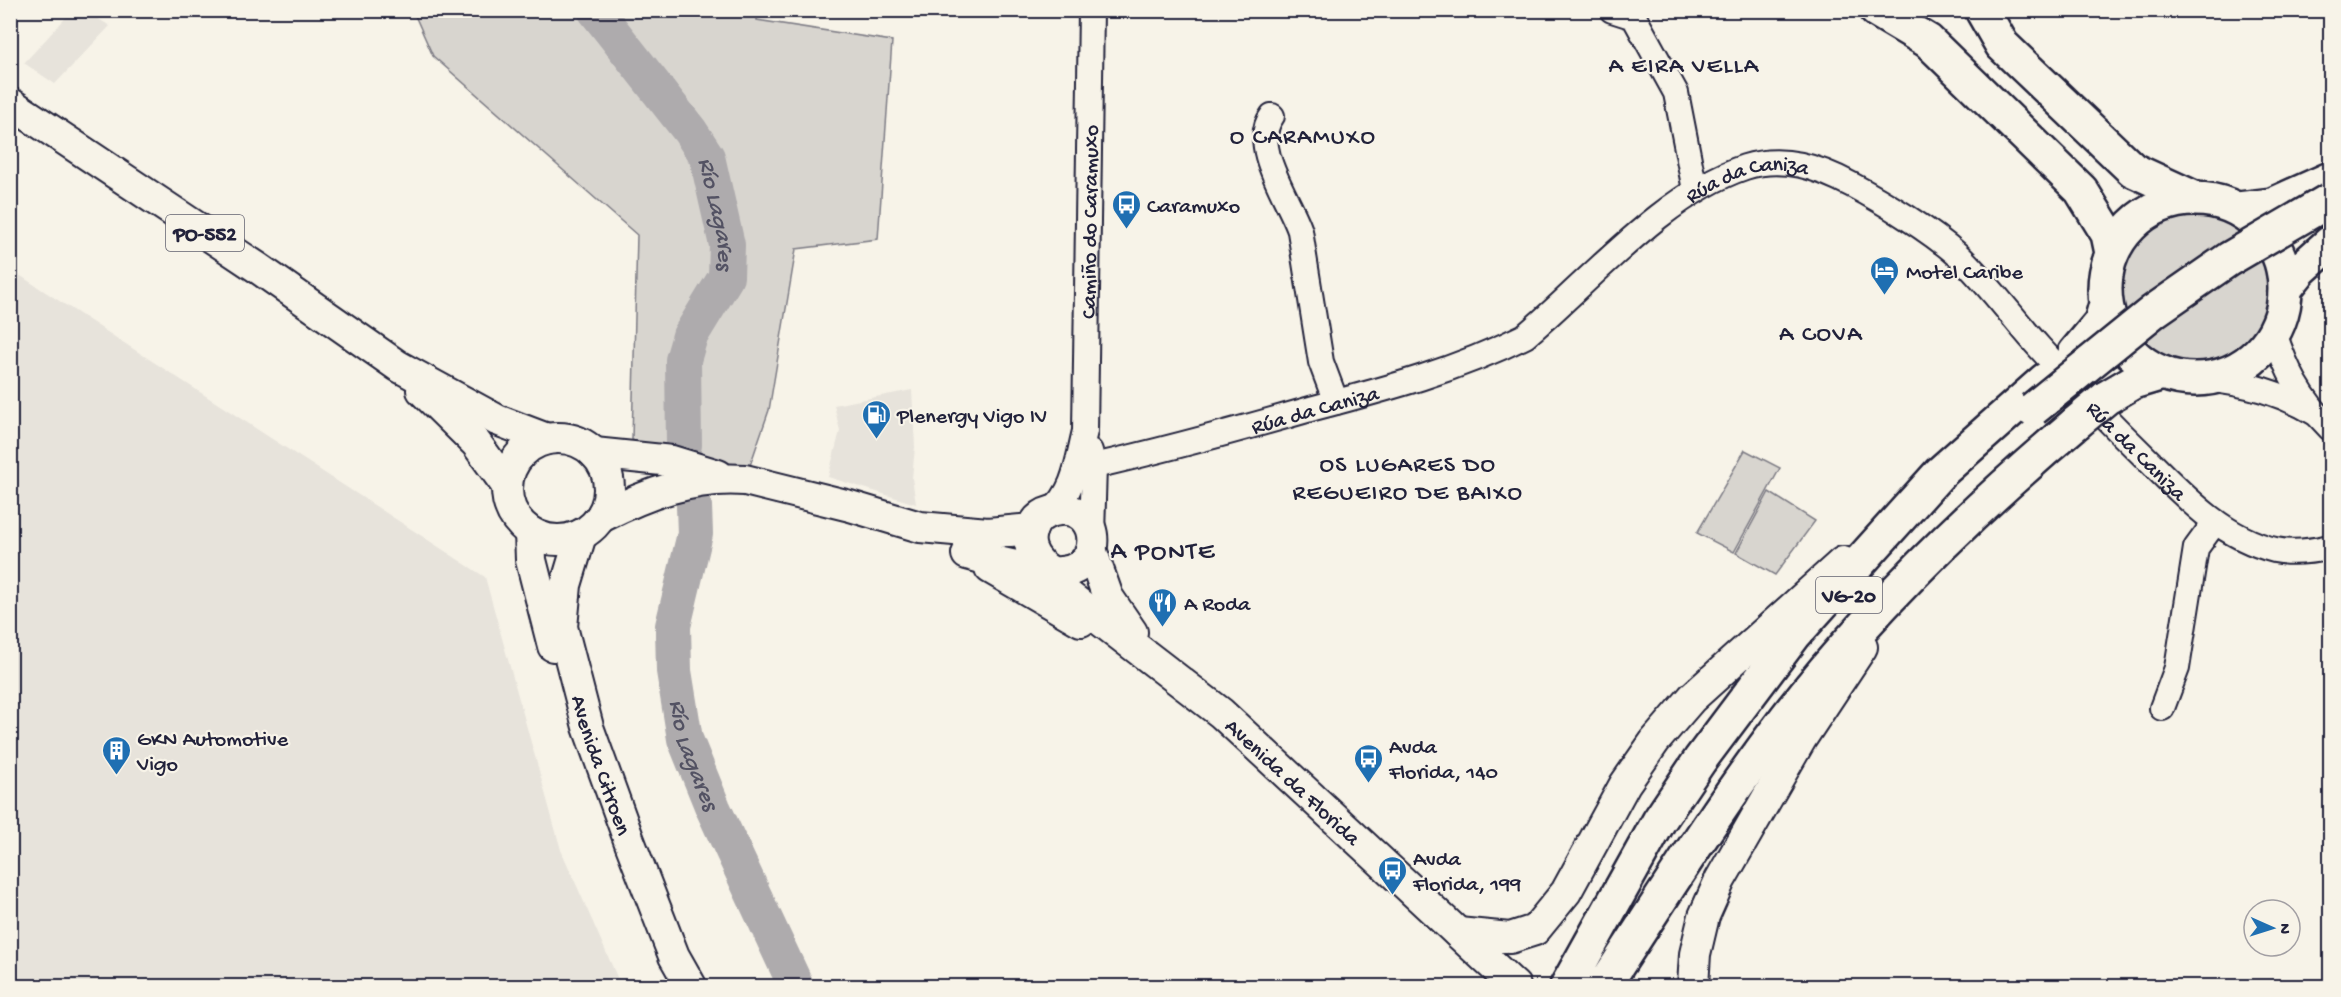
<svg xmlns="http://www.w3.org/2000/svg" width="2341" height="997" font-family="'Gochi Hand',sans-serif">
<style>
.built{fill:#e7e3db}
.green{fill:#d8d5cf;stroke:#7d7c85;stroke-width:1.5}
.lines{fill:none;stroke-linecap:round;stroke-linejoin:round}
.river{stroke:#aeabad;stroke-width:36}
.minor-casing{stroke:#22223b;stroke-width:28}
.major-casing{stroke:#22223b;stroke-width:34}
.highway-casing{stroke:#22223b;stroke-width:38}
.minor{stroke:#f7f3e8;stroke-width:24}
.major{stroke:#f7f3e8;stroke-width:30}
.highway{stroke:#f7f3e8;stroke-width:33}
.highway-bridge-casing{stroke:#22223b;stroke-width:38;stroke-linecap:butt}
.highway-bridge{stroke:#f7f3e8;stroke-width:33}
.labels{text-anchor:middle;stroke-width:4.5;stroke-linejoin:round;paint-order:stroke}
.shield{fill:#f7f3e8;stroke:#62616f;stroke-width:1.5}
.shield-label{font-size:21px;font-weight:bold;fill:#22223b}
.street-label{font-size:22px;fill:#22223b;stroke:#f7f3e8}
.poi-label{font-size:22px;fill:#22223b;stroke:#f7f3e8;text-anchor:start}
.neighbourhood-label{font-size:24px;letter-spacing:1.5px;fill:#22223b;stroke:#f7f3e8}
.water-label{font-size:24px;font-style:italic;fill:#535263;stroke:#f7f3e8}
.quarter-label{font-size:26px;letter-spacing:1.5px;fill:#22223b;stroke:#f7f3e8}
</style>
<rect width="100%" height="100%" fill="#f7f3e8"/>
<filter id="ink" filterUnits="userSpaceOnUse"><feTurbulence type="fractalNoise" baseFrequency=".0167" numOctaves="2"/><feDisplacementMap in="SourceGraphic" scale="12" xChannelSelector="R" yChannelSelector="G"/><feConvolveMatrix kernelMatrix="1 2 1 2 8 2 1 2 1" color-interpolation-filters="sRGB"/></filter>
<g filter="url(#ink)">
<!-- built -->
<path class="built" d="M72,11H86L110,26L55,84L24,63Z
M10,269L485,577L561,850L621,986H11Z
M912,390L915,447L912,478L916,504L828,477L840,431L834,405Z"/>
<!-- green -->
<path class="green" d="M413,11H758L757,20L892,41L878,239L796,249L769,410L745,480L632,440L637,235L433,56Z
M2121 288a74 74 0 1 1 148 0a74 74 0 1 1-148 0Z
M1745,450L1780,468L1734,552L1697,533Z
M1769,492L1815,521L1775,575L1736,553Z"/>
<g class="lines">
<!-- river -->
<g class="river">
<path id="s1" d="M595,10L690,131L707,157L727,245L726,277L690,336L683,360L684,445"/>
<path id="s2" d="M694,506L695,534L673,626L674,671L685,739L713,808L796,986"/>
</g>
<defs>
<g id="minor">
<path d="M1612,10L1634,17L1676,93L1695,190"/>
<path d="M1272,116C1249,146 1291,202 1300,231L1321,362L1336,402"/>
<path d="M2274,332C2286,370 2301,399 2330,428"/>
<path d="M2204,379C2246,383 2280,392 2317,414"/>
<path d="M1090,451L1094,466L1092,534"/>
<path id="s3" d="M1094,466C1168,449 1241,429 1314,408C1386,389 1457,370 1525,336C1590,281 1664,194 1745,167C1783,155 1818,167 1852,185C1884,202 1931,231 1958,255C1987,282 2012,317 2039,347C2075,387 2113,426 2152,464C2187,499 2224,538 2275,550C2293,554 2313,551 2330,547"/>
<path id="s4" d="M1051,511C1075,493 1078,458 1085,431L1091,10"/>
<path d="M2162,708L2177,668L2196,548L2215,522"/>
</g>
<g id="major">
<path d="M10,103L258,268L398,366L497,420L547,439"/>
<path d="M422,390L476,443L507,486"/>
<circle cx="558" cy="489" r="51"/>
<path d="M594,453L672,461L718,475"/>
<path d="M601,517C646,494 693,476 745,480L850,506L920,527L988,533L1032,529"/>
<path d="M530,532L531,560L553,646"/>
<path id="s5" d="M581,535L566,585L562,627L588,727L630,843L674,956L691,986"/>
<path d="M1092,552L1108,597L1132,632"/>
<path d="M967,554C996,562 1023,569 1053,572C1107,576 1102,505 1059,510C1051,511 1043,514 1038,519C1021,539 1032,561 1052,572"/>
<path d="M990,568L1081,621"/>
<path id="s6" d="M1052,572L1065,593L1221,713L1515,986"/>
<path d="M1458,933L1510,938L1535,930L1566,892L1625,784L1655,741L1692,698L1843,562"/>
<path d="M1693,986L1695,954L1704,916L1720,880L1801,739L1862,647"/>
</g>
<path id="highway" d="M1876,10L1928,41L2081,190L2108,234L2112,253
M1982,10L2002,45L2133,170L2194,198
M2105 289a90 90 0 1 1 180 0a90 90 0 1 1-180 0Z
M2238,209L2272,205L2330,179
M2285,289L2301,269L2330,243
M2075,353L2101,322L2106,304
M2106,398L2133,382L2163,373
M1567,986L1659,821L1700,760L1794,635L1940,473L2045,380
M1604,986C1663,896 1720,804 1786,718C1870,609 1971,512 2076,423"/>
</defs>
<!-- minor casing -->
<use href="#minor" class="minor-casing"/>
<!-- major casing -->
<use href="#major" class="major-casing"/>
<!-- highway casing -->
<use href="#highway" class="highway-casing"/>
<!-- minor -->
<use href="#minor" class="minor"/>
<!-- major -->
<use href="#major" class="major"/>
<!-- highway -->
<use href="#highway" class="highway"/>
<defs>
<path id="highway-bridge" d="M2033,409L2154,311L2229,259L2330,200
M2076,423L2106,398"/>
</defs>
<!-- highway-bridge casing -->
<use href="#highway-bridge" class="highway-bridge-casing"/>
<!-- highway-bridge -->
<use href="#highway-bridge" class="highway-bridge"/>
</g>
</g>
<!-- icons -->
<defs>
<symbol id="bus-pin" viewBox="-11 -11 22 30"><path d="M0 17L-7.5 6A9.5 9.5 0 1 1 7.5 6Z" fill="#1f6fb2" stroke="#f7f3e8"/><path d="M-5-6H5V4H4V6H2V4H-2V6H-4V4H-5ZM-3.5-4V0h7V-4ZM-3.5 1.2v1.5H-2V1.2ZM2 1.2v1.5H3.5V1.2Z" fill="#fff"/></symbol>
<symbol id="hotel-pin" viewBox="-11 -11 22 30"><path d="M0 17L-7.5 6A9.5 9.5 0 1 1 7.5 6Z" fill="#1f6fb2" stroke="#f7f3e8"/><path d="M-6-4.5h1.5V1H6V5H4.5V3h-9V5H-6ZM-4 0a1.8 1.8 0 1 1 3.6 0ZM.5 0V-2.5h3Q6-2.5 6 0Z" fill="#fff"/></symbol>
<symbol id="fuel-pin" viewBox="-11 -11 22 30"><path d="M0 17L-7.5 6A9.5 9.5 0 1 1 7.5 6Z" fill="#1f6fb2" stroke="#f7f3e8"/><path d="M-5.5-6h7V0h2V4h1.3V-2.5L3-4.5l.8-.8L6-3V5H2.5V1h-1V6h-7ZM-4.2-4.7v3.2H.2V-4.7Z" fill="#fff"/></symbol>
<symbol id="restaurant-pin" viewBox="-11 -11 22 30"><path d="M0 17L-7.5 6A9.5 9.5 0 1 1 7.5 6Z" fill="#1f6fb2" stroke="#f7f3e8"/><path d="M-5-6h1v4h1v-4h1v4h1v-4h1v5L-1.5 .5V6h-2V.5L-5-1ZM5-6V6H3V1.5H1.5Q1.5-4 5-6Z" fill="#fff"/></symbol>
<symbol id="building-pin" viewBox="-11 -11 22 30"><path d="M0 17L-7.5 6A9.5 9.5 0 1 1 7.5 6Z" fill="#1f6fb2" stroke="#f7f3e8"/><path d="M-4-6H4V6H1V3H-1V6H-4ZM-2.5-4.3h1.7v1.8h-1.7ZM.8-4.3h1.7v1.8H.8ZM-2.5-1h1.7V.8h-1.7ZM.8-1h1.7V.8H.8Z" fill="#fff"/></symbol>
</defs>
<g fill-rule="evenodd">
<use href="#bus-pin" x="1110" y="188" width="33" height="45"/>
<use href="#hotel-pin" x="1868" y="254" width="33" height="45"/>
<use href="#fuel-pin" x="860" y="398" width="33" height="45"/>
<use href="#restaurant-pin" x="1146" y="586" width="33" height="45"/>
<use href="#building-pin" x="100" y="734" width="33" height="45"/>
<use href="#bus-pin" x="1352" y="742" width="33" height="45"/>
<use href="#bus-pin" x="1376" y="854" width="33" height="45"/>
</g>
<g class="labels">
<!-- shield labels -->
<g class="shield">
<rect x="166" y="215" width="78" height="36" rx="4.5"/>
<rect x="1816" y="577" width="66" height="36" rx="4.5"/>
</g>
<g class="shield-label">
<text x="205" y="240">PO-552</text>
<text x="1849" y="602">VG-20</text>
</g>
<!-- street labels -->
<g class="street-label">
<text dy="8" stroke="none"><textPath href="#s3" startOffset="730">Rúa da Caniza</textPath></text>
<text dy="8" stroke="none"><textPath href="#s4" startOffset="298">Camiño do Caramuxo</textPath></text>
<text dy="8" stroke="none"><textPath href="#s3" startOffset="228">Rúa da Caniza</textPath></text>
<text dy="8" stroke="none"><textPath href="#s3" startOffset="1234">Rúa da Caniza</textPath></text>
<text dy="8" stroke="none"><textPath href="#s5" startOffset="238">Avenida Citroen</textPath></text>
<text dy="8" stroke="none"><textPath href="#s6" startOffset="321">Avenida da Florida</textPath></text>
</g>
<!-- poi labels -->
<g class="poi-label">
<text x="1147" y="212">Caramuxo</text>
<text x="1906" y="278">Motel Caribe</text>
<text x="897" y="422">Plenergy Vigo IV</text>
<text x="1184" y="610">A Roda</text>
<text x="137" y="745">GKN Automotive<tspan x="137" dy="25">Vigo</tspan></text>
<text x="1389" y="753">Avda<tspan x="1389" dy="25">Florida, 140</tspan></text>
<text x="1413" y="865">Avda<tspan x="1413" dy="25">Florida, 199</tspan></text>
</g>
<!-- neighbourhood labels -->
<g class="neighbourhood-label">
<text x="1684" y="72">A EIRA VELLA</text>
<text x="1303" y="143">O CARAMUXO</text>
<text x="1821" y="340">A COVA</text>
<text x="1408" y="471">OS LUGARES DO<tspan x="1408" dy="28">REGUEIRO DE BAIXO</tspan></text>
</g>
<!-- water labels -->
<g class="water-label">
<text dy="8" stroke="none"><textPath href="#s1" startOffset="243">Río Lagares</textPath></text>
<text dy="8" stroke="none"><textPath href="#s2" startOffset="254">Río Lagares</textPath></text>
</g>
<!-- quarter labels -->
<g class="quarter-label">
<text x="1163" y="558">A PONTE</text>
</g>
</g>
<!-- margin -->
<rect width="2341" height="997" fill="none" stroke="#f7f3e8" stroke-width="36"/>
<rect x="18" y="18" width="2305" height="961" fill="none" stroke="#22223b" stroke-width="2" filter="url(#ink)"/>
<!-- north arrow -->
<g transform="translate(2272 928) rotate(93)"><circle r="28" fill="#f7f3e8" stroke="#a29fa3" stroke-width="1.5"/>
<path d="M0-4.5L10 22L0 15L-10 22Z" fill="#1f6fb2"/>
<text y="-9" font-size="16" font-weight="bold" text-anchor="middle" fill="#22223b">N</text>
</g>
</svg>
